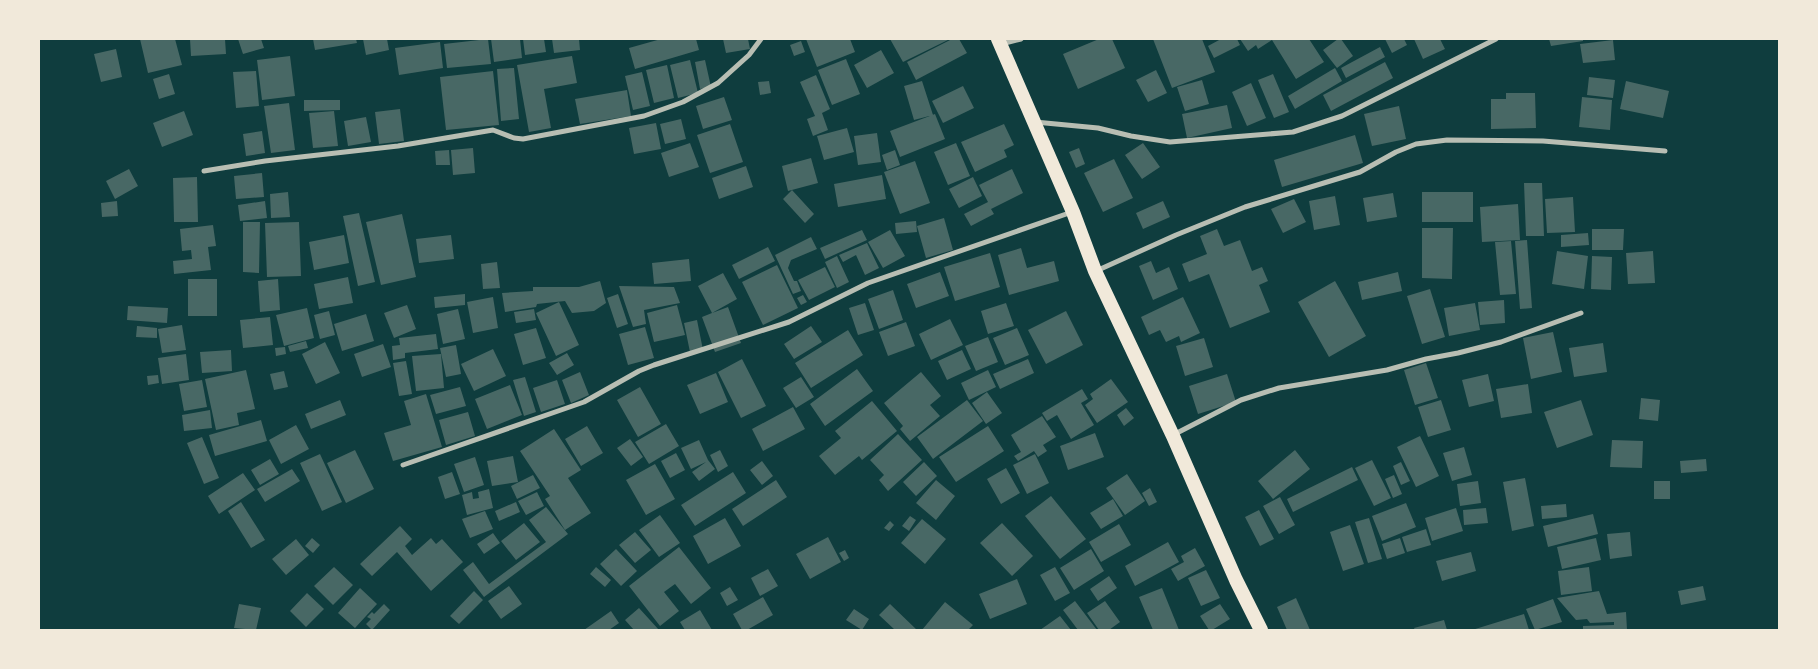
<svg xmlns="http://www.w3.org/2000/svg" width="1818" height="669" font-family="'Titillium Web',sans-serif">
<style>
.building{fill:#486865}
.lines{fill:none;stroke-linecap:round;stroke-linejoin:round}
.minor{stroke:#b8beb3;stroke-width:5}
.trunk{stroke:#f1e9da;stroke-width:14}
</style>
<rect width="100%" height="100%" fill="#0f3d3e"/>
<!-- building -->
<path class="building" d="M140,39H175L182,65L148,73Z
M190,39H225L226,54L191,56Z
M238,39H261L264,48L243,54Z
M313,39H356L357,43L315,50Z
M363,39H387L389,50L366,55Z
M488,39L491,64L447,68L444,44Z
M491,39H520L522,58L494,62Z
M523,39H544L546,52L525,55Z
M552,39H579L580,50L554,53Z
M661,39H696L699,50L635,69L629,48Z
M723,39H748L750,49L726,53Z
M806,39H850L855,52L817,67Z
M890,39H950L903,62Z
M952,39H959L967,53L916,80L907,62Z
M1099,39H1112L1125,68L1078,89L1063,54Z
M1153,39H1202L1215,72L1172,88Z
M1221,39H1237L1240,45L1214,58L1208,46Z
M1240,39H1309L1324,62L1296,79L1272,40L1258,49L1256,45L1248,51Z
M1338,39H1341L1353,56L1337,68L1323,50Z
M1385,39H1404L1407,45L1392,53Z
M1414,39H1440L1445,49L1423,59Z
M1549,39H1583V41L1551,46Z
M1613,40L1615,60L1583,63L1580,44Z
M801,41L805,52L794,56L790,45Z
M440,42L443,68L399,75L395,48Z
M1380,47L1385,57L1346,78L1341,68Z
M116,49L122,77L101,82L94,54Z
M881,50L894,73L867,88L854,65Z
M290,56L295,96L262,100L257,60Z
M572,56L577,83L544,89L551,128L529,132L517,65Z
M846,59L860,94L832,105L818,70Z
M690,60L698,93L678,98L670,65Z
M705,60L711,87L700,89L695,62Z
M1385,62L1393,78L1331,111L1323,95Z
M667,65L674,98L654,103L646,70Z
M514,68L519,119L501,121L497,69Z
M1335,68L1342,81L1295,109L1288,96Z
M1156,70L1167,93L1148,102L1136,80Z
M256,71L259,106L236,108L233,72Z
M493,71L499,125L446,130L440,77Z
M642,72L650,106L633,110L625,76Z
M169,74L175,94L159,99L153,79Z
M1273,74L1289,112L1274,118L1258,80Z
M816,75L830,109L822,113L828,130L813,136L807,119L815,116L800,82Z
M1589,77L1615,80L1613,98L1587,95Z
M1202,80L1209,104L1185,111L1177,87Z
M769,81L771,93L760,95L758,82Z
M922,81L933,115L914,120L904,86Z
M1626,81L1669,91L1663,118L1620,109Z
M1251,83L1266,118L1247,126L1232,92Z
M963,86L974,108L943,123L932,101Z
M627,90L631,116L580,124L575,99Z
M1506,93H1535L1536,128L1491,129V99H1506Z
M724,97L732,120L703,129L696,106Z
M1582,97L1612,100L1610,130L1579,127Z
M304,100H340V110L304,111Z
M289,103L295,150L271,153L264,106Z
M1227,105L1232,128L1187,138L1182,114Z
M1399,106L1406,139L1372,146L1364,114Z
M400,109L404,141L379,144L375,112Z
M184,111L193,135L162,147L153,123Z
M334,111L338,146L313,148L309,113Z
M935,114L945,139L900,157L890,131Z
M366,117L371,142L348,146L344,121Z
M681,119L686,139L665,144L660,124Z
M656,123L661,149L634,154L629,128Z
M730,124L743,162L710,173L697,135Z
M1004,124L1014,145L1004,150L1007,157L975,172L961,142Z
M847,128L854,152L824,160L817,136Z
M262,131L265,153L246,156L243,134Z
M877,133L881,162L858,165L854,136Z
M1355,135L1363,163L1282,187L1274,160Z
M690,143L699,167L669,177L661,153Z
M956,143L970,176L948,185L934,152Z
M1143,143L1160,167L1142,179L1125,155Z
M473,148L475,173L453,175L451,150Z
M1079,148L1085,164L1076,168L1069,152Z
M449,150L450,165H436L435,151Z
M895,150L900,165L887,170L882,155Z
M811,158L818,183L788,191L782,166Z
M1114,159L1133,198L1103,212L1084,173Z
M915,161L930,203L900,214L884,172Z
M746,166L753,187L719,199L712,178Z
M129,169L138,186L115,199L106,181Z
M1012,169L1023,193L991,209L994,214L971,226L964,214L988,202L979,185Z
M262,173L264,197L236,199L234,176Z
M882,175L886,199L838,207L834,184Z
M197,177L198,222H174L173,178Z
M973,177L982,196L959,208L949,189Z
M1524,183H1542L1544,236H1526Z
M792,190L814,214L805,223L783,199Z
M288,192L290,217L271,218L270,194Z
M1422,192H1473V222H1422Z
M1393,193L1397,217L1367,222L1363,198Z
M1335,196L1340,225L1314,230L1309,201Z
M1573,197L1575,232L1547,233L1545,199Z
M1294,199L1306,222L1283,233L1271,209Z
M117,201L118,216L102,217L101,203Z
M265,201L267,218L240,221L238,205Z
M1163,201L1170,217L1143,229L1136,213Z
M1518,204L1520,240L1482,242L1480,207Z
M359,213L375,282L358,286L343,216Z
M402,214L416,277L381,285L366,222Z
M944,218L953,250L926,258L917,226Z
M916,221L917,232L896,234L895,223Z
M243,222H260L259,273L243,272Z
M299,222L301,276L267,277L265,223Z
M213,225L216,246L208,247L211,270L174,274L173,261L192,259L191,250L182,251L180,229Z
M1422,228H1453L1452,279L1422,278Z
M1217,229L1224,246L1240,240L1252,271L1262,267L1268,281L1259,285L1270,312L1230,328L1209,274L1189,282L1182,264L1207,254L1200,236Z
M1592,229H1624L1623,250H1592Z
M862,230L867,240L825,259L820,248Z
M890,230L905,256L883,268L868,242Z
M1588,233L1589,245L1561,247V235Z
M344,235L349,263L314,270L309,242Z
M451,235L454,259L419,263L416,239Z
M811,237L817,249L791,260L788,268L794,281H797L801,291L793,294L775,255Z
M1527,240L1532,308L1520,309L1515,241Z
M1511,241L1516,294L1500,295L1495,242Z
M867,243L879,268L865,275L856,255L843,262L839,255Z
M768,247L775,261L739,279L732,265Z
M1021,248L1027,268L1054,261L1059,281L1009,295L998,255Z
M1557,251L1588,256L1584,289L1552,284Z
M1653,251L1655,283L1628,284L1626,253Z
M990,253L1000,287L955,301L944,267Z
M837,256L849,282L837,288L825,262Z
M1592,256L1612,257L1611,290L1591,289Z
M689,259L691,281L654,284L652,263Z
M1151,261L1156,273L1169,267L1178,289L1153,300L1139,266Z
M497,262L500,288L483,289L481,264Z
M777,265L798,308L763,325L742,282Z
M825,267L835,287L809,300L798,280Z
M940,272L949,296L916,308L907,284Z
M1398,272L1402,291L1362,300L1358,282Z
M723,273L737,299L712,313L728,307L741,343L715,352L702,317L712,313L698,286Z
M348,277L353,303L319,309L314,284Z
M188,279H217V316H188Z
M278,279L280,310L260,312L258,281Z
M600,281L606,303L594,311L572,313L565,301L537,304L536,307L505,312L502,293L533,291V287H579Z
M1335,281L1366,336L1329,357L1298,302Z
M619,286L674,287L680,303L644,310L646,324L633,327Z
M1430,289L1445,337L1422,344L1407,296Z
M893,290L903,320L879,329L868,299Z
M465,294V305L435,308L434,297Z
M618,294L628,324L617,328L607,298Z
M803,295L807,302L801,305L797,298Z
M493,297L498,328L473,333L467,302Z
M1183,297L1200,333L1181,342L1179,336L1166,342L1160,330L1149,335L1141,317Z
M1504,300L1505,323L1480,325L1478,302Z
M559,302L579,345L556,356L536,313Z
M865,303L874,330L858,335L849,308Z
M1006,303L1014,326L988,334L981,311Z
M1475,303L1480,330L1449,336L1444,308Z
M407,305L416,329L394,338L384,313Z
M677,305L685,335L654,342L647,313Z
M128,306L168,308L167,323L127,320Z
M307,308L314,338L284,346L276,315Z
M458,309L465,339L443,344L437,314Z
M534,309L536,320L516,323L514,312Z
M329,311L335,335L320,339L314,315Z
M1066,311L1083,345L1046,364L1028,330Z
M366,314L374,341L342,351L334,324Z
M270,317L273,345L243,348L240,320Z
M950,319L963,345L931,360L919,334Z
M697,320L703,350L690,352L684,323Z
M906,322L915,346L888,356L879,332Z
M182,325L186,350L162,353L158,329Z
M137,326L157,328V338L136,337Z
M811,326L822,342L794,359L784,344Z
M645,327L654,358L628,365L619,334Z
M536,328L546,358L523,365L514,334Z
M1017,328L1029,355L1005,365L993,338Z
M848,330L863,355L811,388L795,363Z
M1553,332L1562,372L1531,379L1523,338Z
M436,334L438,349L405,353V358L393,360L392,346L400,345L399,338Z
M988,337L998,362L976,371L965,346Z
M1204,338L1213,367L1185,376L1176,346Z
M306,341L308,348L290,352L288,346Z
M325,342L340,373L316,384L302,354Z
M1603,343L1607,372L1574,377L1569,348Z
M383,344L391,367L362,377L354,354Z
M456,345L461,374L446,377L440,348Z
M285,347L286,354L276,356L275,348Z
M493,349L506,376L474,391L461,364Z
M231,350L232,371L202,373L200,352Z
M962,350L971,369L947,380L938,361Z
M567,353L574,365L557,375L549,363Z
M186,354L189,380L162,384L158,358Z
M441,354L444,388L416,391L412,356Z
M742,359L766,406L741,418L718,372Z
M1028,359L1034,373L1000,389L993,374Z
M406,361L412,394L399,396L393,363Z
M1426,363L1438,398L1415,405L1404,370Z
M857,369L873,391L825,426L810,404Z
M246,370L255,409L237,413L239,425L216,430L205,379Z
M988,370L996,387L969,400L961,383Z
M284,371L288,387L274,390L270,374Z
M580,372L589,395L571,403L562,380Z
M921,372L941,396L930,405L940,416L910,441L900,429L903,426L884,403Z
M716,373L728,402L700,414L687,385Z
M1227,374L1236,402L1198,414L1189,386Z
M1488,374L1494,401L1469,407L1462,380Z
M158,375L159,383L148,385L147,376Z
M525,377L536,412L524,416L513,380Z
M801,377L814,397L796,408L783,388Z
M1111,379L1128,402L1097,423L1085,405L1093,399L1090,394Z
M202,380L207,407L184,411L179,384Z
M557,380L565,404L541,412L533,388Z
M1528,384L1532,413L1501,418L1496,389Z
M510,385L522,415L487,429L475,399Z
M460,387L466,406L436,414L430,395Z
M640,387L661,424L638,437L617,400Z
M1082,389L1088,399L1081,403L1094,425L1071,439L1057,415L1047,421L1042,413Z
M987,392L1002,413L986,424L972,403Z
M426,394L442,447L393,461L384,433L411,425L404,401Z
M1641,398L1660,400L1658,421L1639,419Z
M340,400L346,415L311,429L305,414Z
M967,400L983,421L933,459L917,437Z
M1441,400L1451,430L1428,437L1418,407Z
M1581,400L1593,435L1557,448L1544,412Z
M872,401L897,431L862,460L859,456L835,475L819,456L841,438L835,431Z
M793,407L805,429L763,451L752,429Z
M1126,408L1134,418L1124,426L1117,415Z
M210,410L212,428L184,431L182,415Z
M468,412L475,436L446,445L439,420Z
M1042,416L1056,437L1043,445L1047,451L1038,457L1034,451L1018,461L1014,456L1021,452L1011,435Z
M261,420L267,441L215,456L209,435Z
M666,424L679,446L649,464L635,442Z
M296,425L309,449L281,464L269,440Z
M587,426L603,453L581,466L565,439Z
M988,426L1004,451L956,482L939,457Z
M554,429L581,470L568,478L591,513L565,530L545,499L550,496L520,451Z
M1095,433L1104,457L1068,470L1060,446Z
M898,434L922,460L888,491L879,480L884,475L870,460Z
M1420,436L1439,476L1416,487L1397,447Z
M202,437L219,478L204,484L187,443Z
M630,439L643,457L631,466L617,448Z
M699,440L708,460L715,469L699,481L692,472L706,462L691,469L681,448Z
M1612,440L1643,441L1642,468L1610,467Z
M1464,447L1472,475L1452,481L1443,453Z
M355,450L374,489L346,503L327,463Z
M720,450L728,466L718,472L710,455Z
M1295,450L1310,469L1273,499L1258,481Z
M676,453L685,470L670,478L661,461Z
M320,454L342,502L322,511L300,463Z
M1035,454L1049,483L1027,494L1013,465Z
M513,456L518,482L492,486L487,461Z
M475,457L484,485L464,492L454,464Z
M270,459L279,474L260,485L251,470Z
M1706,459L1707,471L1681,473L1680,461Z
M1372,460L1391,498L1374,506L1355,468Z
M762,461L773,476L762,485L750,470Z
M924,462L937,476L916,496L903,482Z
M1401,462L1410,481L1401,485L1393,466Z
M655,464L675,499L646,515L626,480Z
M1352,467L1358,480L1293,512L1287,499Z
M1006,468L1020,493L1001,504L987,479Z
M292,469L300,481L265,502L257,489Z
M452,472L460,494L445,499L438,477Z
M733,472L746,493L695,526L681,505Z
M243,473L255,490L219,514L208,496Z
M1127,474L1145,501L1125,515L1106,488Z
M533,475L540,488L517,499L511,486Z
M1394,475L1402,494L1393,498L1385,479Z
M1525,478L1534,526L1512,531L1503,482Z
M776,480L787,497L743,526L732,509Z
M936,480L955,496L936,520L916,503Z
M1478,481L1481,503L1460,506L1457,484Z
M1654,481H1670V499H1654Z
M1150,488L1157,502L1149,506L1142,493Z
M489,489L493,508L467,515L462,495L472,492L473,499L479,498L478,492Z
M537,492L544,506L526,515L518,501Z
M1051,496L1086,539L1060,559L1025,516Z
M1280,497L1295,525L1279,534L1263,506Z
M1113,499L1123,516L1101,529L1090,513Z
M241,502L265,540L251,548L228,511Z
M516,502L520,512L499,521L495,511Z
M1406,503L1416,527L1382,541L1372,516Z
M1566,504L1567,517L1542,519L1541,506Z
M546,507L568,534L484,597L463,570L473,562L489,584L546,542L529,520Z
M1456,508L1463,531L1432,541L1425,518Z
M1486,508L1488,523L1464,525L1463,510Z
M1259,510L1274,539L1260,546L1245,517Z
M485,511L493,529L470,538L462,519Z
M1593,514L1598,534L1548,547L1543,526Z
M660,515L680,543L659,557L639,530Z
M910,516L916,520L909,531L902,526Z
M725,518L741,546L708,564L693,536Z
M1369,518L1382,559L1368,563L1355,522Z
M922,519L946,539L925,564L901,543Z
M890,521L894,525L889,531L884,528Z
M524,523L540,542L516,560L501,541Z
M1002,523L1033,556L1012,576L980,543Z
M1119,524L1131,545L1101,562L1089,542Z
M1350,525L1364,564L1343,571L1330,532Z
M400,526L412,539L405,546L412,555L431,538L436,544L442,539L463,562L431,591L397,552L372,576L360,564Z
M1426,529L1431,545L1407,552L1402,537Z
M635,532L651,550L635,563L619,545Z
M1630,532L1632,556L1610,559L1607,534Z
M493,533L500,543L484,554L477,544Z
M828,537L841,562L810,579L796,554Z
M312,538L320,545L313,553L305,546Z
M1400,538L1405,553L1387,559L1382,544Z
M1596,538L1601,560L1562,569L1557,547Z
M296,539L309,555L286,575L272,559Z
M1168,542L1179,562L1135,586L1125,566Z
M679,547L711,588L691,604L675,584L664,592L679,611L660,626L629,586Z
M1195,548L1205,566L1178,581L1171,569L1184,562L1181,556Z
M616,549L637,571L621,586L600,564Z
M1091,549L1104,571L1074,590L1060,568Z
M845,550L849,558L844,561L839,553Z
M1471,552L1476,571L1442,581L1436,561Z
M334,567L353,585L333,605L314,586Z
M596,567L611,580L605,587L590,574Z
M1055,567L1070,593L1055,601L1040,575Z
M1589,567L1592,591L1561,595L1558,571Z
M768,569L778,586L760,596L751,578Z
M1206,570L1220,598L1201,606L1188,578Z
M1109,576L1117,588L1098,601L1090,589Z
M1017,579L1027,604L990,619L979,594Z
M509,586L522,604L501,619L488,601Z
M1703,586L1706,600L1681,605L1678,591Z
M730,587L738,600L727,606L720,593Z
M360,588L377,604L355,628L338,613Z
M1162,588L1179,630H1153L1139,597Z
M474,591L483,600L459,624L450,616Z
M1599,591L1607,614L1626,612L1627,630H1583V626L1614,625V622L1590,623L1587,619L1576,620L1557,598Z
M307,593L324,609L306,627L290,611Z
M763,597L773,615L747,630H742L733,614Z
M1296,598L1310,630H1287L1277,607Z
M1553,599L1562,622L1535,630L1526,609Z
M1075,601L1097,630H1078L1063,610Z
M1105,601L1120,622L1109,630H1099L1087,613Z
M945,602L973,625L968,630H922Z
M239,604L261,608L256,630L234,628Z
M384,604L390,610L372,630L366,624L371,619L367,617L372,612L374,614Z
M890,604L917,630H895L879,615Z
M1220,604L1230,619L1212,630H1209L1200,616Z
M639,608L659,630H634L625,620Z
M854,609L869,619L862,630L846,620Z
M700,610L712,630H685L680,622Z
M611,611L619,623L609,630H584Z
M1524,614L1529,630H1472Z
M1060,616L1071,630H1040Z
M1444,620L1447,630H1415L1414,628Z"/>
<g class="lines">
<!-- minor -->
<path class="minor" d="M1001,44L1021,39
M1035,122L1098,128L1131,136L1170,142L1293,132L1342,116L1496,39
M204,171L265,161L398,146L493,130L514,138L523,139L644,116L683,102L718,83L749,55L761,39
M1096,271L1176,235L1245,207L1360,172L1396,152L1416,144L1447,140L1543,141L1665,151
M1173,435L1241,400L1279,388L1387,370L1426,359L1458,353L1501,342L1581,313
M403,465L584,402L639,371L654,365L789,322L868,283L1072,212"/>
<!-- trunk -->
<path class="trunk" d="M998,39L1073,212L1095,271L1173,436L1236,580L1261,630"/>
</g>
<!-- border -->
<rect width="1818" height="669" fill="none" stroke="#f1e9da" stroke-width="80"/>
</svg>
